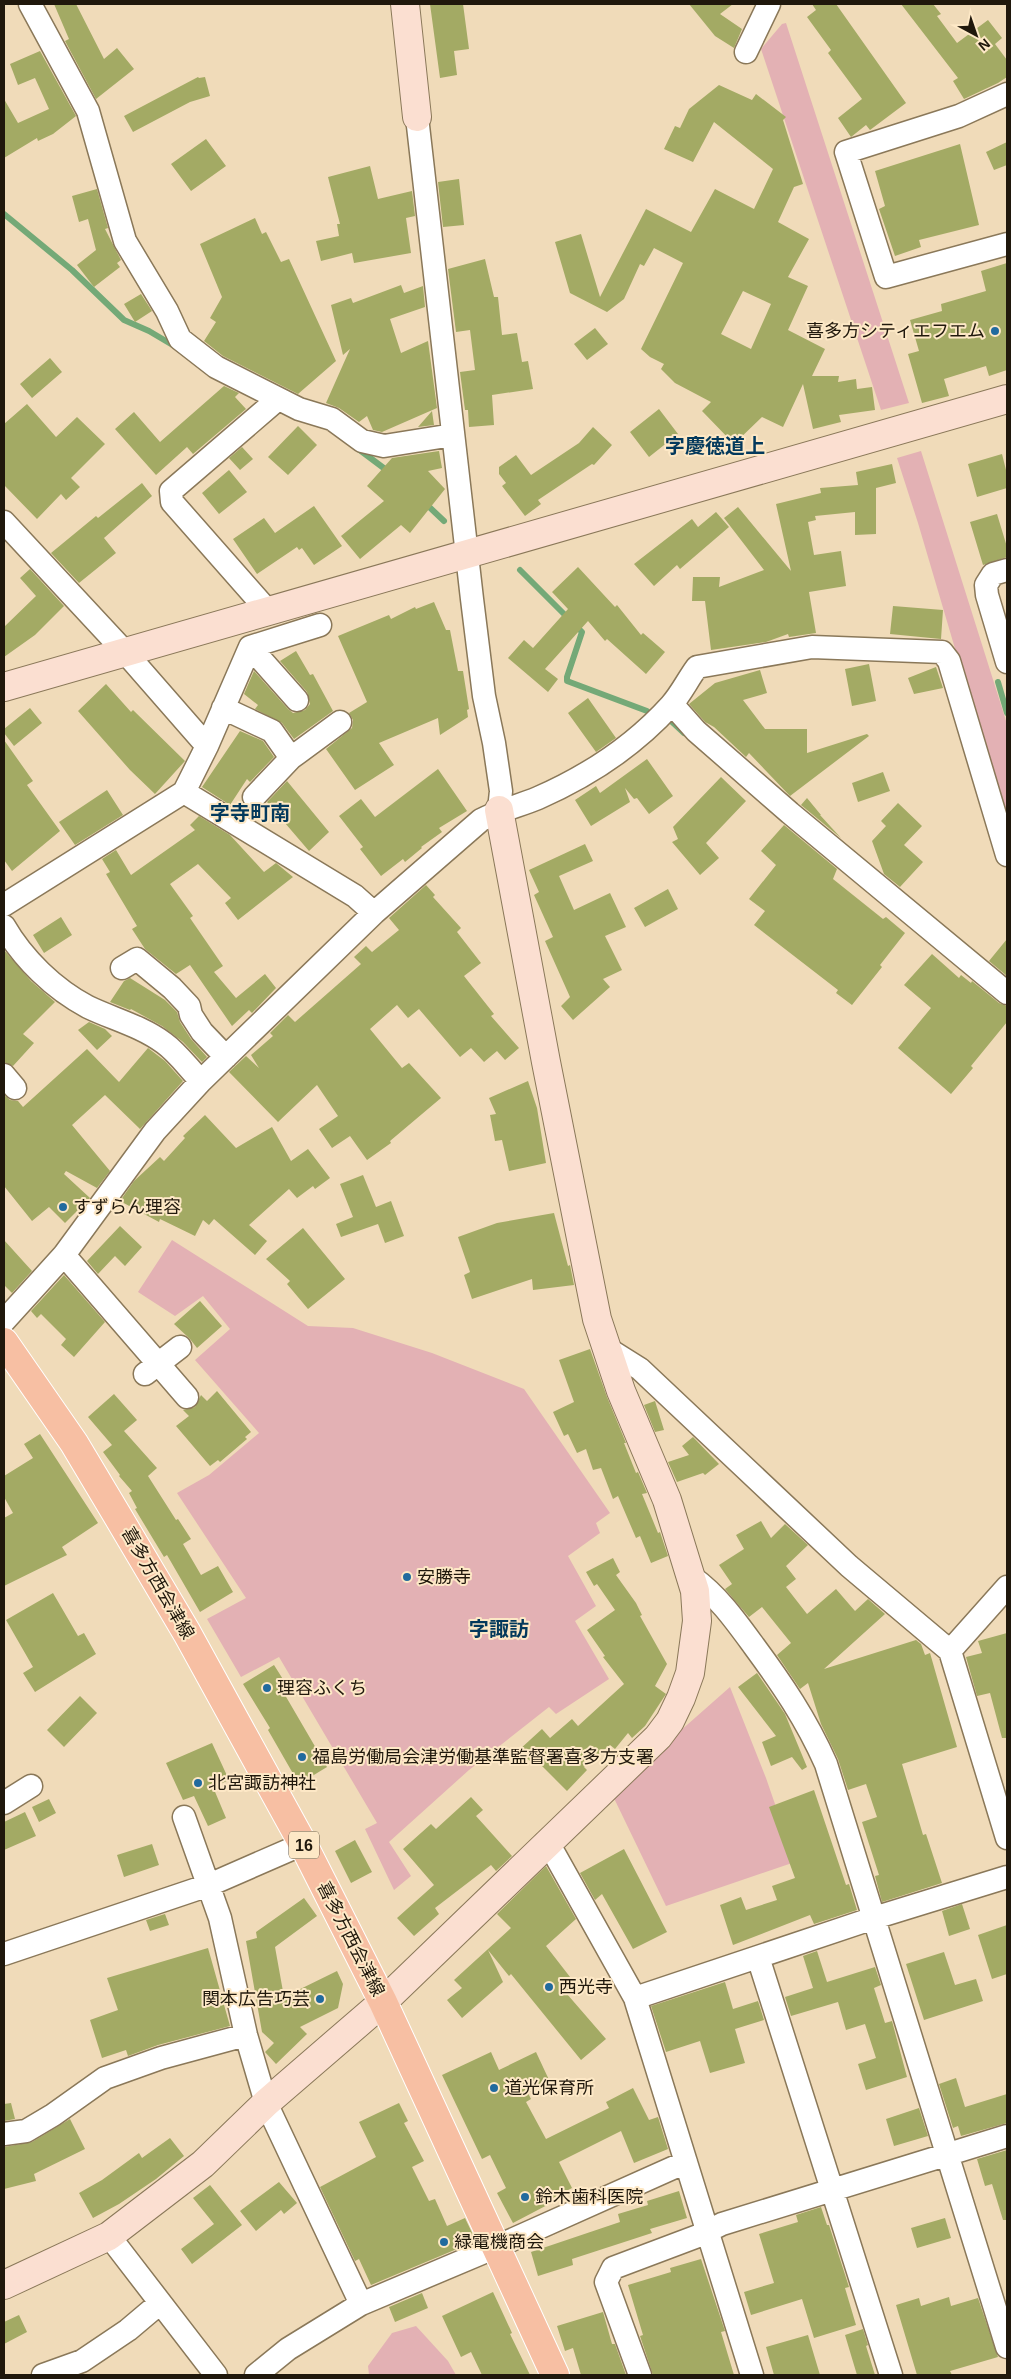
<svg xmlns="http://www.w3.org/2000/svg" width="1011" height="2379" font-family="Helvetica,'Noto Sans JP',sans-serif">
<style>
.green{fill:#e3b1b4}
.lines{fill:none;stroke-linecap:round;stroke-linejoin:round}
.stream{stroke:#74a977;stroke-width:6}
.building{fill:#a3aa64;fill-rule:evenodd}
.street-casing{stroke:#8a7859;stroke-width:25}
.secondary-casing{stroke:#8a7859;stroke-width:30}
.primary-casing{stroke:#fff;stroke-width:30}
.street{stroke:#fff;stroke-width:22}
.secondary{stroke:#fbdfd1;stroke-width:28}
.primary{stroke:#f7bfa3;stroke-width:28}
.poi-dot{fill:#216a9e;stroke:#fde8c6;stroke-width:2}
.labels{text-anchor:middle;stroke-width:4;stroke-linejoin:round;paint-order:stroke}
.shield{fill:#fde8c6;stroke:#625644;stroke-width:1}
.shield-label{font-size:16px;font-weight:bold;fill:#20180c}
.poi-label{font-size:18px;fill:#20180c;stroke:#fde8c6;text-anchor:start}
.street-label{font-size:18px;fill:#20180c;stroke:#fde8c6}
.quarter-label{font-size:20px;font-weight:bold;fill:#03395c;stroke:#fde8c6}
</style>
<rect width="100%" height="100%" fill="#f0dbb9"/>
<!-- green -->
<path class="green" d="M786,23L909,403L881,410L761,49L782,24Z
M921,451L1007,724V825L918,523L897,458Z
M172,1240L308,1326L353,1328L432,1353L524,1389L610,1513L596,1523L600,1533L568,1556L596,1606L575,1621L609,1679L556,1714L549,1707L469,1770L389,1842L411,1876L394,1890L365,1829L377,1823L279,1657L241,1677L207,1619L246,1598L177,1493L209,1475L259,1433L195,1360L230,1329L203,1296L175,1316L138,1292Z
M730,1687L766,1778L795,1862L666,1906L611,1792Z
M416,2326L448,2361L456,2375H369L368,2366L392,2333Z"/>
<g class="lines">
<!-- stream -->
<path class="stream" d="M4,214L72,270L124,320L149,331L176,347
M357,448L389,472
M425,503L444,521
M520,570L582,632L567,677V681L647,711
M998,682L1007,713
M669,719L684,733"/>
</g>
<!-- building -->
<path class="building" d="M54,4H76L104,59L117,48L134,69L96,99L65,41L69,39Z
M430,4H463L469,49L454,51L457,75L440,78Z
M689,4H733L720,14L742,29L734,48L715,36Z
M812,4H836L906,103L870,130L866,125L851,137L838,118L862,99L828,53L831,50L807,17L816,10Z
M901,4H933L941,14L937,16L957,43L988,20L1002,38L995,44L1007,60V77L998,83L964,99L953,81L958,78Z
M40,51L76,116L53,134L38,141L37,138L4,158V99L18,123L49,109L35,78L18,85L10,64Z
M198,77L199,78L205,77L210,96L190,102L133,132L124,116Z
M719,85L752,100L756,94L786,117L783,120L803,184L794,187L778,222L809,239L788,277L808,286L788,330L825,349L812,376H839L838,382L856,379L857,389L872,387L875,410L839,415L841,422L813,429L803,384L783,427L762,417L734,444L702,411L711,402L675,383L661,369L664,364L650,357L641,349L683,263L654,248L644,266L640,264L624,299L607,312L570,293L555,242L581,234L600,297L646,209L691,232L715,189L754,209L773,169L714,122L693,162L664,149L675,126L680,128L689,109ZM743,291L771,304L751,349L721,334Z
M206,139L226,166L191,191L171,164Z
M1007,142V165L994,170L986,152Z
M960,144L979,225L919,240L921,247L895,256L879,209L885,206L875,171Z
M370,166L378,199L412,191L415,216L406,218L411,253L354,263L352,253L321,261L316,241L339,236L337,224H340L328,177Z
M459,179L464,225L443,227L438,182Z
M97,189L108,228L105,229L121,260L117,263L120,267L94,287L77,265L96,250L88,219L79,222L72,196Z
M255,218L262,234L266,232L281,262L289,259L336,361L298,394L223,356L204,341L216,322L210,318L222,297L200,244Z
M485,259L494,297H498L502,335L517,333L522,362L528,361L533,389L492,395L494,425L469,427L468,410H465L460,372L475,370L470,330L456,332L448,269Z
M1007,263V370L989,376L986,366L944,379L949,396L922,403L908,354L919,351L910,320L942,311L941,304L986,291L981,271Z
M401,285L404,293L423,286L425,307L390,319L401,353L428,341L437,408L382,432L373,430L367,416L359,422L339,408L326,403L350,349L343,355L331,305L351,298L353,303Z
M141,294L152,311L135,322L124,304Z
M595,328L608,344L587,360L574,344Z
M50,358L62,372L32,398L20,384Z
M224,386L239,393L235,397L246,409L193,454L187,447L156,475L115,429L134,412L160,442Z
M27,404L56,437L77,417L105,444L71,478L80,487L66,500L61,494L37,519L4,485V424Z
M659,409L678,434L649,457L630,432Z
M432,411L434,425L418,427Z
M298,426L317,445L288,475L268,457Z
M593,427L612,445L594,465L592,464L538,500L541,504L525,516L502,486L506,483L499,474V467L516,455L531,475L579,443Z
M242,447L253,459L240,470L229,458Z
M439,451L442,468L428,471L445,489L410,533L401,525L360,559L341,536L384,501L367,486L392,458Z
M1002,454L1007,474V488L977,497L968,464Z
M892,464L896,483L876,488V534L855,535V512L815,516L816,520L808,522L814,555L841,551L846,586L809,592L816,633L789,637L788,634L766,642L711,650L705,601H692L693,577H720L719,587L764,570L724,518L738,507L791,571L776,504L821,493L820,488L858,485L856,472Z
M229,470L247,492L219,514L202,493Z
M142,483L152,496L104,538L116,553L79,583L51,553L96,516L98,518Z
M314,506L342,546L314,565L302,548L299,550L297,547L257,574L233,539L264,518L275,533Z
M716,512L729,527L680,569L677,565L654,586L634,564L692,519L698,527Z
M997,514L1007,547V557L983,565L970,522Z
M578,567L615,607L617,605L641,635L643,633L665,652L646,674L607,639L605,641L588,621L545,669L558,679L548,692L508,658L524,640L533,648L568,609L552,592Z
M30,569L64,606L35,635L4,657V627L36,596L20,578Z
M434,602L446,630H450L458,671H463L469,709L467,710L468,717L440,735L438,718L379,743L394,765L355,790L326,749L352,728L353,720L349,713L367,702L338,636L389,615L391,619L415,607L416,609Z
M893,606L943,610L941,639L890,634Z
M296,651L310,675L313,674L333,711L294,739L282,723L255,709L258,705L244,694L254,671L288,709L293,713L305,710L310,704L307,692L280,661Z
M869,664L876,701L852,706L845,669Z
M936,667L943,688L914,694L908,678Z
M760,670L767,693L743,700L765,729H807V753L867,734L869,736L790,796L749,753L746,757L714,727L705,722L689,704L715,683Z
M106,684L131,712L133,710L185,761L155,794L130,770L78,711Z
M588,698L616,738L596,752L568,713Z
M30,708L42,723L14,746L4,733V729Z
M240,731L263,741L274,757L250,782L247,779L230,805L202,787Z
M4,740L33,781L27,785L60,831L12,871L4,860Z
M647,759L673,796L649,814L637,798L634,799L625,788L630,802L591,826L575,800L596,786L600,793Z
M438,769L467,811L439,828L442,832L421,847L422,848L405,862L403,859L381,876L360,849L363,847L339,816L361,799L375,817Z
M883,772L890,791L858,802L852,783Z
M721,777L746,801L706,843L719,858L700,875L672,842L678,839L673,827Z
M287,781L329,832L309,851L267,802Z
M107,790L123,815L75,845L59,822Z
M807,798L821,815H820L841,838L801,805Z
M898,803L922,826L904,845L923,862L900,887L884,874L872,841L886,826L881,821Z
M199,816L230,835L264,872L276,863L293,877L238,920L225,903L231,898L198,864L170,884L193,916L190,918L223,966L214,972L236,998L265,974L276,988L252,1013L249,1010L232,1026L190,965L176,974L145,949L132,929L137,926L106,874L110,872L102,859L116,850L131,875L195,830L190,825Z
M784,825L837,869L833,879L883,919L886,917L905,933L880,965L882,967L852,1005L836,993L838,990L754,925L765,911L749,899L776,865L761,851Z
M585,844L593,861L559,876L574,910L610,893L626,927L605,936L622,970L603,979L610,987L573,1020L561,1006L570,997L545,941L553,937L534,895L539,892L529,870Z
M426,885L435,895L433,897L461,928L457,932L481,963L464,976L494,1014L491,1016L519,1048L505,1060L497,1051L484,1062L471,1048L460,1057L419,1009L408,1018L397,1005L370,1029L402,1068L409,1063L441,1098L390,1141L391,1143L367,1160L350,1136L332,1148L319,1129L338,1116L317,1085L278,1122L229,1072L246,1056L259,1068L251,1055L273,1036L270,1033L288,1015L295,1022L361,964L354,957L366,946L372,952L399,930L389,918Z
M668,889L678,909L645,927L634,908Z
M61,917L72,935L44,953L33,935Z
M1007,939V976L989,961Z
M4,950L31,981L55,1002L23,1034L34,1043L13,1066L4,1062Z
M932,954L959,978L961,975L971,983L972,981L999,1003L1007,1006V1022L971,1066L973,1068L951,1094L898,1048L931,1008L904,985Z
M130,978L165,1000L177,1012L180,1022L191,1039L207,1057L202,1062L183,1042L162,1026L131,1009L130,1010L110,1002L124,981Z
M89,1022L105,1029L112,1036L97,1050L78,1030Z
M148,1048L165,1061L183,1081L140,1129L105,1095L72,1125L110,1171L97,1188L66,1171L64,1174L90,1198L65,1223L49,1207L32,1221L4,1186V1095L10,1100L18,1101L23,1107L87,1049L119,1082Z
M528,1081L537,1108L546,1163L509,1171L502,1140L495,1141L490,1115L496,1114L489,1098Z
M205,1115L236,1148L272,1127L291,1161L308,1149L330,1178L315,1189L313,1186L297,1198L289,1189L249,1225L267,1241L255,1255L214,1219L209,1225L203,1220L195,1236L160,1219L159,1222L120,1201L134,1181L160,1157L164,1161L185,1138L183,1136Z
M363,1175L376,1207L391,1201L404,1236L385,1243L378,1224L341,1237L336,1224L353,1217L340,1184Z
M554,1213L568,1266L570,1265L574,1285L533,1290L532,1279L472,1299L464,1275L470,1272L458,1237L497,1223Z
M120,1226L142,1247L125,1266L115,1256L98,1274L87,1261Z
M303,1228L345,1279L308,1309L287,1284L290,1281L266,1259Z
M4,1240L32,1271L12,1293L4,1285Z
M64,1275L105,1322L74,1357L61,1345L66,1339L41,1314L37,1318L31,1311Z
M200,1301L222,1326L197,1348L190,1339L174,1324Z
M590,1349L607,1397L626,1443H624L636,1473L638,1472L647,1493L642,1494L658,1533L660,1532L668,1556L651,1563L640,1536L636,1538L618,1496L613,1499L601,1468L593,1470L586,1449L577,1453L568,1434L564,1436L553,1412L574,1402L559,1360Z
M217,1391L251,1432L245,1437L247,1439L220,1462L218,1460L210,1466L176,1426L189,1416L183,1410L195,1407L201,1395L207,1401Z
M114,1394L137,1420L124,1431L157,1468L148,1476L176,1520L178,1519L191,1539L183,1544L201,1575L218,1566L233,1592L200,1612L167,1555L164,1557L135,1509L137,1508L129,1493L132,1491L119,1476L120,1475L103,1452L112,1445L88,1417Z
M655,1401L664,1430L655,1432L644,1405Z
M40,1434L98,1523L62,1547L67,1555L4,1586V1518L13,1513L4,1497V1476L33,1458L24,1444Z
M693,1437L719,1464L705,1475L703,1473L677,1482L668,1462L689,1455L682,1446Z
M761,1521L771,1538L785,1524L808,1545L786,1566L796,1579L786,1587L807,1614L836,1589L855,1611L868,1599L885,1614L824,1669L916,1640L921,1644L925,1655L930,1653L957,1747L902,1764L923,1835L926,1834L942,1883L882,1902L875,1876L879,1875L862,1822L877,1817L866,1784L848,1790L838,1759L821,1724L808,1683L800,1689L777,1655L791,1643L762,1607L749,1617L725,1589L732,1584L719,1565L744,1549L736,1535Z
M613,1558L620,1572L616,1575L636,1603L642,1615L640,1616L667,1664L655,1686L666,1694L645,1726L632,1738L628,1733L615,1749L610,1745L584,1767L587,1770L567,1791L537,1761L533,1764L519,1750L542,1729L550,1738L572,1719L578,1726L624,1684L603,1657L605,1656L587,1630L615,1610L597,1584L594,1586L586,1572Z
M53,1593L78,1636L84,1633L96,1654L35,1692L23,1673L33,1667L6,1620Z
M1007,1633V1738H1002L990,1693L977,1696L966,1657L982,1653L978,1641Z
M274,1665L291,1692L285,1695L327,1767L299,1784L268,1730L270,1728L243,1684Z
M757,1673L785,1714L807,1767L802,1770L792,1757L771,1766L762,1742L776,1736L738,1687Z
M80,1696L97,1713L64,1747L47,1730Z
M212,1743L229,1780L213,1787L226,1818L208,1826L194,1796L183,1800L166,1763Z
M814,1790L846,1885L849,1884L857,1910L814,1924L810,1915L733,1945L720,1905L741,1897L746,1910L777,1900L772,1886L795,1878L769,1807Z
M471,1797L483,1810L476,1816L512,1856L496,1871L491,1865L435,1908L439,1914L414,1936L397,1918L434,1885L403,1849L431,1824L436,1829Z
M49,1799L56,1813L39,1822L32,1807Z
M25,1812L36,1836L4,1850V1822Z
M355,1840L372,1872L351,1883L335,1851Z
M152,1844L159,1865L124,1877L117,1855Z
M624,1849L667,1932L633,1949L602,1894L595,1900L580,1873Z
M546,1866L576,1919L546,1946L577,1986L567,1994L606,2039L581,2060L511,1974L509,1976L488,1950L503,1982L462,2018L447,2000L462,1988L454,1980L511,1928L497,1914Z
M304,1898L317,1916L275,1947L284,1997L337,1971L343,1984L338,2008L300,2027L307,2034L276,2064L265,2052L274,2043L262,2032L246,1941L257,1938L256,1932Z
M962,1904L970,1929L949,1936L942,1911Z
M165,1914L169,1925L150,1931L146,1920Z
M1007,1925V1974L992,1979L978,1935Z
M208,1948L230,2026L158,2045L128,2056L126,2050L102,2058L90,2020L118,2010L107,1978Z
M817,1951L827,1982L875,1967L881,1985L874,1988L885,2023L892,2021L907,2077L866,2090L858,2064L876,2058L865,2024L846,2030L838,2002L791,2016L785,1997L813,1988L803,1956Z
M944,1952L955,1985L976,1979L983,2001L924,2020L906,1964Z
M725,1982L733,2009L758,2001L764,2020L735,2029L745,2063L710,2073L700,2041L666,2052L651,2006Z
M491,2052L499,2070L536,2052L550,2082L528,2093L531,2099L526,2102L546,2139L609,2108L606,2102L633,2088L649,2120L658,2117L668,2149L634,2163L621,2131L559,2162L572,2188L551,2199L553,2202L513,2223L497,2193L506,2188L490,2155L482,2159L442,2075Z
M956,2078L965,2107L1007,2094V2123L961,2136L958,2126L953,2128L939,2084Z
M11,2103L15,2119L4,2121V2104Z
M399,2103L408,2121L404,2123L424,2161L412,2167L429,2201L435,2199L447,2226L465,2218L476,2241L371,2285L359,2259L355,2261L320,2187L376,2157L359,2122Z
M919,2108L928,2136L894,2146L886,2119Z
M70,2119L85,2149L34,2174L36,2181L4,2189V2147L32,2142Z
M170,2138L184,2156L156,2179L119,2204L93,2218L79,2193L102,2180L139,2153L142,2158Z
M1007,2150V2220H1003L992,2184L985,2186L977,2159Z
M279,2182L297,2203L284,2214L281,2210L256,2231L240,2211Z
M210,2185L242,2225L192,2264L181,2249L214,2224L193,2198Z
M679,2191L687,2218L650,2229L652,2233L572,2259L573,2265L538,2276L531,2252L620,2222L618,2214L648,2205L647,2201Z
M821,2207L827,2225H829L849,2287L845,2288L856,2325L814,2338L802,2299L751,2315L744,2292L774,2283L759,2234L798,2222L796,2215Z
M945,2218L951,2238L917,2248L911,2228Z
M701,2259L725,2331L721,2332L734,2375H653L640,2336L643,2335L628,2285L671,2272L670,2268Z
M493,2292L512,2333L510,2334L530,2375H482L471,2352L461,2357L442,2316Z
M422,2293L428,2308L395,2322L389,2307Z
M949,2297L951,2306L978,2298L998,2357L950,2371L952,2375H917L896,2305L919,2298L921,2306Z
M603,2312L612,2344H615L626,2375H581L573,2348L565,2351L557,2326Z
M19,2315L27,2332L4,2344V2322Z
M863,2329L868,2345L866,2346L875,2375H857L845,2335Z
M808,2335L820,2375H774L766,2347Z"/>
<g class="lines">
<defs>
<path id="street" d="M30,4L88,111L125,241L167,311L180,339L216,367L299,409L332,419L362,441L384,446L453,435
M746,52L769,4
M1007,94L959,116L846,152L886,277L1007,244
M417,117L472,599L484,696L494,743L501,791L499,810
M4,522L124,651L207,746
M1007,570L993,574L986,585L987,595L1007,662
M268,611L172,502L171,491L278,399
M250,647L297,700
M672,704L696,731L790,813L1007,993
M223,708L272,731L291,758
M184,792L355,896L374,913
M254,797L291,758L340,722
M4,905L184,792L207,746L250,647L320,625
M4,926C23,959 54,989 88,1007C113,1019 141,1026 164,1043C178,1053 189,1069 201,1081
M122,968L137,959L172,988L189,1006L191,1015L202,1032L226,1057
M4,1075L15,1088
M64,1255L187,1397
M4,1321L64,1255L155,1131L201,1081L374,913L481,820C500,810 519,806 538,798C588,776 634,746 671,705C681,694 688,679 697,667L812,647L942,652L949,661L1007,855
M605,1347L640,1369L849,1566L950,1651L1007,1838
M145,1374L180,1347
M692,1577C718,1596 735,1620 754,1646C782,1684 806,1719 826,1764L1007,2347
M950,1651L1007,1587
M4,1803L31,1786
M184,1817L220,1918L246,2035L266,2103L361,2304
M545,1843L555,1855L635,1998L752,2375
M4,1954L209,1885L303,1844
M758,1957L891,2375
M635,1998L874,1918L1007,1877
M4,2134L26,2131L53,2115L105,2078L161,2058L246,2035
M109,2236L216,2375
M43,2375L82,2361L128,2330L160,2303
M256,2375L288,2349L361,2304L496,2247L686,2162
M640,2375L606,2282L613,2268L698,2236L722,2224L1007,2136"/>
<path id="secondary" d="M405,4L417,117
M4,687L1007,399
M4,2285L109,2236L203,2164L266,2103L383,2002L658,1737L670,1721L681,1698L690,1673L697,1621L695,1591L667,1500L621,1391L597,1319L546,1062L499,810"/>
<path id="primary" d="M4,1342L74,1443L120,1520L187,1633L303,1844L383,2002L555,2375"/>
</defs>
<!-- street casing -->
<use href="#street" class="street-casing"/>
<!-- secondary casing -->
<use href="#secondary" class="secondary-casing"/>
<!-- primary casing -->
<use href="#primary" class="primary-casing"/>
<!-- street -->
<use href="#street" class="street"/>
<!-- secondary -->
<use href="#secondary" class="secondary"/>
<!-- primary -->
<use href="#primary" class="primary"/>
</g>
<!-- markers -->
<g class="poi-dot">
<circle cx="995" cy="331" r="5"/>
<circle cx="63" cy="1207" r="5"/>
<circle cx="407" cy="1577" r="5"/>
<circle cx="267" cy="1688" r="5"/>
<circle cx="302" cy="1757" r="5"/>
<circle cx="198" cy="1783" r="5"/>
<circle cx="549" cy="1987" r="5"/>
<circle cx="320" cy="1999" r="5"/>
<circle cx="494" cy="2088" r="5"/>
<circle cx="525" cy="2197" r="5"/>
<circle cx="444" cy="2242" r="5"/>
</g>
<g class="labels">
<!-- shield labels -->
<rect class="shield" x="289" y="1831.5" width="30" height="27" rx="4"/>
<g class="shield-label">
<text x="304" y="1851">16</text>
</g>
<!-- poi labels -->
<g class="poi-label">
<text x="985" y="337" text-anchor="end">喜多方シティエフエム</text>
<text x="73" y="1213">すずらん理容</text>
<text x="417" y="1583">安勝寺</text>
<text x="277" y="1694">理容ふくち</text>
<text x="312" y="1763">福島労働局会津労働基準監督署喜多方支署</text>
<text x="208" y="1789">北宮諏訪神社</text>
<text x="559" y="1993">西光寺</text>
<text x="310" y="2005" text-anchor="end">関本広告巧芸</text>
<text x="504" y="2094">道光保育所</text>
<text x="535" y="2203">鈴木歯科医院</text>
<text x="454" y="2248">緑電機商会</text>
</g>
<!-- street labels -->
<g class="street-label">
<text transform="translate(158 1583) rotate(60)" y="6">喜多方西会津線</text>
<text transform="translate(351 1939) rotate(63)" y="6">喜多方西会津線</text>
</g>
<!-- quarter labels -->
<g class="quarter-label">
<text x="715" y="453">字慶徳道上</text>
<text x="250" y="820">字寺町南</text>
<text x="499" y="1636">字諏訪</text>
</g>
</g>
<!-- border -->
<rect width="1011" height="2379" fill="none" stroke="#20180c" stroke-width="10"/>
<!-- north arrow -->
<g transform="translate(976 35) rotate(140)" stroke="#fde8c6" stroke-width="4" paint-order="stroke">
<path d="M0-4L9 19L0 12L-9 19Z" fill="#20180c"/>
<text y="-8" font-size="14" font-weight="bold" text-anchor="middle" fill="#20180c">N</text>
</g>
</svg>
